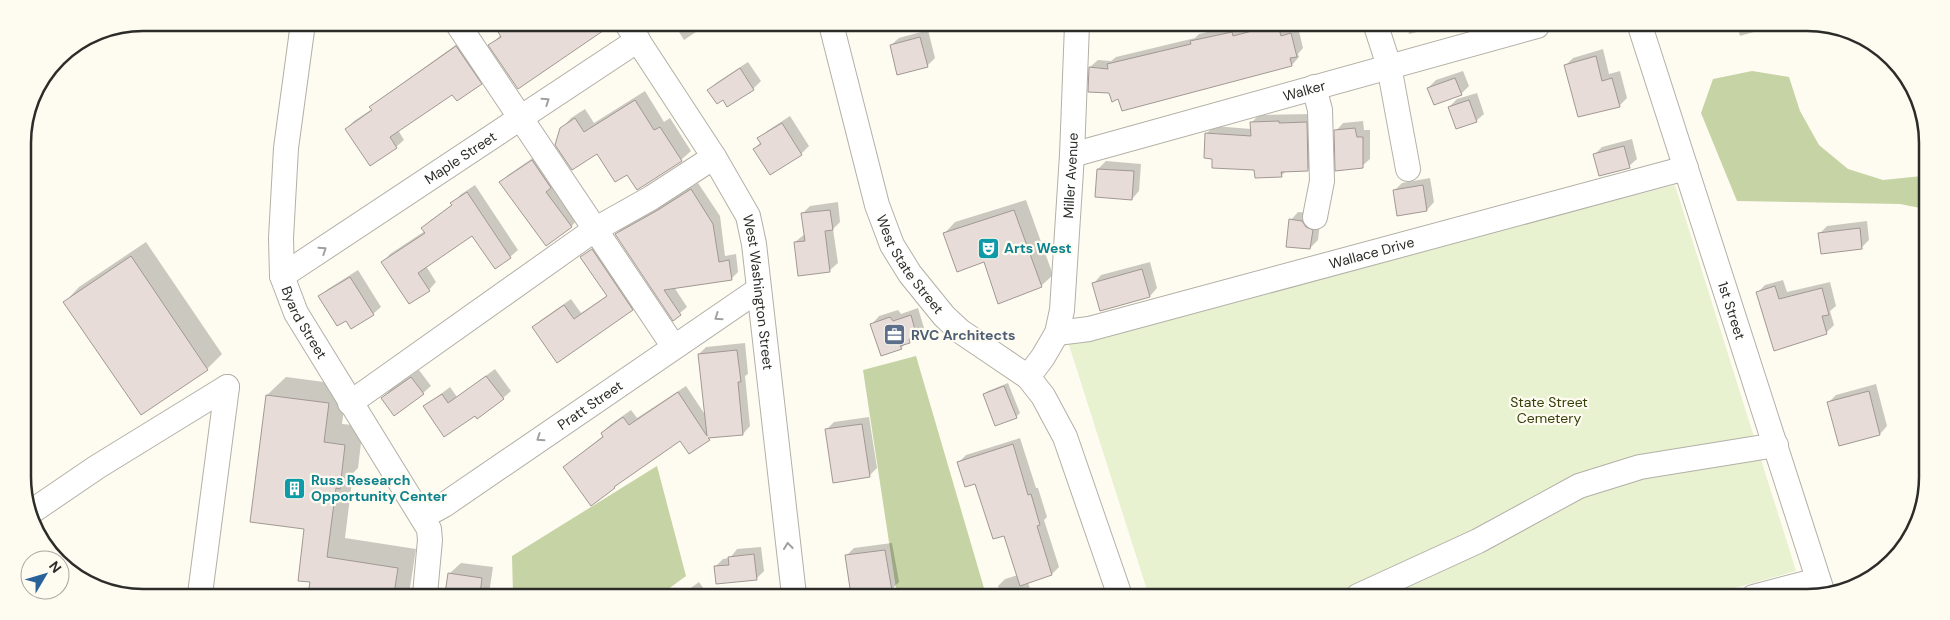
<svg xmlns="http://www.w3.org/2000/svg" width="1950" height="620" font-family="'DM Sans',sans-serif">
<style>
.green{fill:#e8f1d0}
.forest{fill:#c6d3a4}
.shadow{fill:#0003}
.building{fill:#e7dcd8;stroke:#a29893}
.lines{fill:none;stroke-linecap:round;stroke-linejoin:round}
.minor-casing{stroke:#b3b0a7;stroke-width:26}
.minor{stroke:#fff;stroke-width:24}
.oneway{stroke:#a0a09e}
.labels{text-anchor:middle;stroke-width:4.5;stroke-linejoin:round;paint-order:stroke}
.street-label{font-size:14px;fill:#2c2c28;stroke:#fefbf1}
.culture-label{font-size:14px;font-weight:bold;fill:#0d838f;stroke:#fefbf1;text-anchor:start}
.service-label{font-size:14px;font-weight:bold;fill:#4e5e75;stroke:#fefbf1;text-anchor:start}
.park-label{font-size:14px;fill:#36400b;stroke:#fefbf1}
.rim{fill:none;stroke:#2c2c28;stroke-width:2.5}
</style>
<rect width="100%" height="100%" fill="#fefbf1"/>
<!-- green -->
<path class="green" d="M1675,185L1796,571L1702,597L1149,596L1068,342Z"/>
<!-- forest -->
<path class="forest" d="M1752,71L1789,77L1800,111L1819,145L1848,169L1883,180L1922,176L1925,172V209L1900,204L1737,201L1701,113L1713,79Z
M916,356L986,595H897L863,370Z
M657,466L686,576L660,595L513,594L512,556Z"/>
<!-- shadow -->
<path class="shadow" d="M346,23H380L372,31L346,28Z
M494,23L608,24L599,33L490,45L501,35Z
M674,24H708L684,40Z
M753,24H765L757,30Z
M1238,25L1240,29L1255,25H1287L1288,29L1298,27L1303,48L1298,54L1299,57L1292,65L1119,98L1110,92L1090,67L1098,60L1111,61L1116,57L1195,38L1199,34Z
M1407,26H1440L1409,34Z
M1737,26H1766L1764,29L1740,36Z
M928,30L935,58L927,66L891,45L899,38Z
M464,39L488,76L481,83L452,93L398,130L404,140L396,147L346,129L354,121L372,109L371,107L379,100Z
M1603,49L1609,74L1620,71L1627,98L1619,106L1565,66L1573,58Z
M748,62L761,81L753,89L728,106L723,99L709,90L716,83Z
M1463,71L1469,86L1461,94L1428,88L1436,80Z
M645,91L664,122L670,118L691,151L681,160L627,173L561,129L571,118L585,109L594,123Z
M1477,93L1484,114L1476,121L1449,107L1457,99Z
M1314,114L1315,162L1307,170L1286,171L1281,176L1214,158L1206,134L1214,126L1251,129V123L1259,115Z
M790,116L809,146L801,154L770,174L754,149L761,142L759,139L767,131Z
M1363,121L1364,130H1370V159L1362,166L1336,131L1343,123Z
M1632,139L1637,159L1629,166L1595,154L1602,147Z
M540,153L578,219L571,227L501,182L508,175Z
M1106,161L1141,164L1139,191L1132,199L1098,169Z
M1430,178L1434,202L1427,210L1394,191L1402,183Z
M698,183L720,216L725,256L736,254L738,272L731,279L674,287L687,307L673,319L616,234L623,227L666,203Z
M475,185L518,250L510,257L473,234L426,266L436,282L429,290L383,262L390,254L425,231L423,228L431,220L453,204L460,195Z
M1026,200L1053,275L1041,286L985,261L944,234L955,222Z
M838,202L840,222L833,229L838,263L830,270L799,275L795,242L805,234L802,214L810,206Z
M1298,212L1310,213L1320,223L1318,240L1310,248L1291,220Z
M1867,221L1869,240L1861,248L1820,233L1827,226Z
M146,242L222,354L207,369L141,414L65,302L79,287Z
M599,243L639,302L632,309L534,327L541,320L571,299L581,313L608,295L581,257Z
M1150,262L1157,288L1150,296L1094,283L1101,275Z
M358,270L381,307L373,314L347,319L320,296L328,289Z
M1783,280L1787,292L1830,282L1836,306L1830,311L1834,325L1826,333L1757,293L1765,285Z
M918,308L924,328L901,348L872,324L879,316L898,310L901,314Z
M745,343L748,374L745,376L750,426L743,434L711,436L709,439L680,440L621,480L614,488L564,467L604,435L602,433L610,425L631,410L637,418L686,386L706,416L699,354L706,347Z
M495,369L511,391L503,398L475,414L425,406L450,387L457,397Z
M419,370L431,386L423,393L383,398L390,390Z
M286,377L347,385L342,424L363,426L358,468L353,473L345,538L416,549L409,594H309L311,581L305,528L267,395Z
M1008,383L1020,413L1016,417L984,395L988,391Z
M1876,384L1887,426L1880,434L1828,403L1836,395Z
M869,417L877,468L869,476L826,430L834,422Z
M1020,438L1036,488H1038L1047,517L1044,520L1059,567L1052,574L1028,582L1030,589L1023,595H1001L998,586L1005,579L1018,575L1005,534L976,482L959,462L966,455Z
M892,543L899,582L891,590L852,595L846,556L854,548Z
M761,547L764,571L756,579L715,567L723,559L730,558L737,549Z
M461,563L493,567L489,594H447L449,574Z
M699,582L708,595H681Z"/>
<!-- building -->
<path class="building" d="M493,23L571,24H613L518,89L488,45L501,37Z
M1275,25H1278L1281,36L1291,33L1297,57L1290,58L1292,66L1122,111L1118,99L1112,102L1109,93L1088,92L1089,67L1108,69L1107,64L1191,44L1190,41L1232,32L1233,36Z
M920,37L928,67L897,75L890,45Z
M456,46L482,84L457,101L452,95L390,137L397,148L370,166L345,129L372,110L369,107Z
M1596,56L1602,81L1612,78L1620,107L1578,117L1564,65Z
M740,68L754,90L727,107L723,100L717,104L707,90Z
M1455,78L1462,95L1434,105L1427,88Z
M635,100L654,130L660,127L682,161L637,190L627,175L615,182L597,154L572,170L555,145L560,128L575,118L584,132Z
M1469,100L1477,122L1456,129L1448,107Z
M1279,121V123L1307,122L1308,171L1281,172L1282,177L1255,178L1254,170L1212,168V159L1204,158L1205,133L1251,136L1250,122Z
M782,123L802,155L770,175L753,149L761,144L757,138Z
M1355,128L1357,137H1363V168L1335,171L1334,130Z
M1624,146L1630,168L1599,176L1593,154Z
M532,160L551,188L546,192L572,227L546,246L499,182Z
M1097,169L1134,171L1132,200L1095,197Z
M1423,185L1427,211L1397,216L1393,190Z
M691,189L713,224L719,262L729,260L732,280L664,290L681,315L673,321L615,234L658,210Z
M467,192L511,258L495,269L472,236L418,273L430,291L409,304L381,262L425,233L421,228L452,205L450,203Z
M830,210L833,230L825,231L830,272L798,276L794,242L805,241L801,213Z
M1014,210L1042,287L998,304L984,262L957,272L943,233Z
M1289,219L1302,221L1306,227L1313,230L1310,249L1286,247Z
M1860,228L1862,249L1821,254L1818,233Z
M592,249L633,310L557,363L532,327L564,305L574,319L607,296L580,257Z
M131,256L208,370L141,415L63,302Z
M1142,269L1150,297L1100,311L1092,283Z
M350,277L374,315L351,329L346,321L337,326L318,296Z
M1775,286L1779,299L1822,288L1829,315L1822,316L1827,334L1774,351L1756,292Z
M911,315L917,337L909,339L910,343L900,346L902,349L881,356L870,324L890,317L893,321Z
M737,350L741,382H738L743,435L708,438L710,440L689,454L680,441L614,487L615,488L591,506L563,467L603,437L601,433L623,417L629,425L678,392L707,436L698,354Z
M486,376L504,399L477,419L475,416L444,437L423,406L442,394L448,403Z
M411,377L424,394L394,416L381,398Z
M1004,386L1017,418L995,426L983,394Z
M1869,391L1880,435L1839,446L1827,402Z
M266,395L329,403L324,442L345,445L340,489L336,488L327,557L398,568L394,594H308L310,582L298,581L304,529L250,522Z
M862,424L870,477L833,483L825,429Z
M1013,444L1028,495L1031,494L1040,525L1037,526L1052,575L1020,586L1004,536L993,539L975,484L965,487L957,462Z
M885,550L892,591L868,595H851L845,555Z
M754,554L757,580L716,584L714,566L729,565L728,557Z
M448,573L482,578L480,594H445Z"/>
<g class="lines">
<defs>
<g id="minor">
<path id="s1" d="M303,23L286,148L281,238L282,276L296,313L429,529L430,540L425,594"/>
<path d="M457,23L674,347"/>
<path id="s2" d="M627,24L714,157L748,216L754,244L794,595"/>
<path id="s3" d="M831,24L877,205L892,245L910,274L944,316L960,331L1028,377L1043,396L1065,437L1120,596"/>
<path d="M1376,26L1389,66L1408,169"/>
<path id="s4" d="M1640,26L1823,594"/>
<path d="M1314,87L1320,110L1322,181L1315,217"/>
<path id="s5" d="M1072,155L1537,26"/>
<path id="s6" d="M282,276L638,40"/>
<path id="s7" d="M1057,333L1089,329L1686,168"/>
<path id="s8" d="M1028,377L1043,357L1057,333L1062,310L1072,155L1077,25"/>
<path d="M350,403L594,230L651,198L714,157"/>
<path d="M31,512L97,467L227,387"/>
<path id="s9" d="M422,517L444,505L758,290"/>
<path d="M200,594L227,387"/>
<path d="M1358,596L1478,541L1579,486L1640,467L1776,445"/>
<path d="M1753,597L1818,580"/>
</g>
</defs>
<!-- minor casing -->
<use href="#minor" class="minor-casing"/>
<!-- minor -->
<use href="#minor" class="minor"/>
</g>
<!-- one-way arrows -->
<defs><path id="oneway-chevron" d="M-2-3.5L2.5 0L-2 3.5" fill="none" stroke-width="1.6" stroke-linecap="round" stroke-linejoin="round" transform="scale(1.25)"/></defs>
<g class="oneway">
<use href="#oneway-chevron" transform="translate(546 101) rotate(-34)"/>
<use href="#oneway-chevron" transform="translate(323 250) rotate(-34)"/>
<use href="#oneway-chevron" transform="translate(718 317) rotate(146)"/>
<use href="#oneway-chevron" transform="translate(540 438) rotate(146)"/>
<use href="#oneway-chevron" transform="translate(788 546) rotate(-97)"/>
</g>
<!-- icons -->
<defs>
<symbol id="theatre-square" viewBox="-11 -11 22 22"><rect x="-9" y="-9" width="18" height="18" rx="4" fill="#0f9aa8" stroke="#fefbf1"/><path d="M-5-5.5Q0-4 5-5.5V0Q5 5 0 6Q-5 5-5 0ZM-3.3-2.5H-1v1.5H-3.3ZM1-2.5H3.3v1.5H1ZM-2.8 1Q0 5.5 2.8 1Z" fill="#fff"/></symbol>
<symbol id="office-square" viewBox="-11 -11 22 22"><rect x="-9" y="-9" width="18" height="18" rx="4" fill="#5c6f8a" stroke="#fefbf1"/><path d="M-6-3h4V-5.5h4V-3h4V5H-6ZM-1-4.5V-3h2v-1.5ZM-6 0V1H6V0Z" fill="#fff"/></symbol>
<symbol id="building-square" viewBox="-11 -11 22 22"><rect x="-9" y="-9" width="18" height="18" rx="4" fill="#0f9aa8" stroke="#fefbf1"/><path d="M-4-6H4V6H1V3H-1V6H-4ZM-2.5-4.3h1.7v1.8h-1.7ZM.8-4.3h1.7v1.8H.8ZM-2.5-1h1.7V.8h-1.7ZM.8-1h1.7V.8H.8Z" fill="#fff"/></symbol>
</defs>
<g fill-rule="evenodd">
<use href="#theatre-square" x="976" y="236" width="25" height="25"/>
<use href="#office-square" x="882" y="322" width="25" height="25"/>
<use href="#building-square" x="282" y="476" width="25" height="25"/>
</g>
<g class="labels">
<!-- street labels -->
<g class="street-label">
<text dy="5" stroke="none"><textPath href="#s5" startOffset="241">Walker</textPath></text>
<text dy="5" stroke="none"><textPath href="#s6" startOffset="214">Maple Street</textPath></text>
<text dy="5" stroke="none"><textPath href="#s8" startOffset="211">Miller Avenue</textPath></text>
<text dy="5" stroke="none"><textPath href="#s7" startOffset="325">Wallace Drive</textPath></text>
<text dy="5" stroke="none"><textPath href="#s3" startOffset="255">West State Street</textPath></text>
<text dy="5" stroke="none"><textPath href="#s2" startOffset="304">West Washington Street</textPath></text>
<text dy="5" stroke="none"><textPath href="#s4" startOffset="299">1st Street</textPath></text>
<text dy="5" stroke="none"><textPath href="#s1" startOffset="306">Byard Street</textPath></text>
<text dy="5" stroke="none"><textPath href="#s9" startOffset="202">Pratt Street</textPath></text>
</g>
<!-- culture labels -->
<g class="culture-label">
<text x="1004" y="253">Arts West</text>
<text x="311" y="485">Russ Research<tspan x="311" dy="16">Opportunity Center</tspan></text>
</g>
<!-- service labels -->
<g class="service-label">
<text x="911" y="340">RVC Architects</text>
</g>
<!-- park labels -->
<g class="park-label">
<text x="1549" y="407">State Street<tspan x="1549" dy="16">Cemetery</tspan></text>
</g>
</g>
<!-- crop -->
<path d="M0 0H1950V620H0ZM143 31H1807A112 112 0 0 1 1919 143V477A112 112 0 0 1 1807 589H143A112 112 0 0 1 31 477V143A112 112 0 0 1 143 31Z" fill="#fefbf1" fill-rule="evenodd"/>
<path class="rim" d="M143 31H1807A112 112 0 0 1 1919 143V477A112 112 0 0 1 1807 589H143A112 112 0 0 1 31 477V143A112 112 0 0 1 143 31Z"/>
<!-- north arrow -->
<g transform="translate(45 575) rotate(52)"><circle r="24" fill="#fefbf1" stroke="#aaa8a1"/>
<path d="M0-4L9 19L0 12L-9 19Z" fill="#29629a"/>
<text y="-8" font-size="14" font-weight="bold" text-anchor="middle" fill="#2c2c28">N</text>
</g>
</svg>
